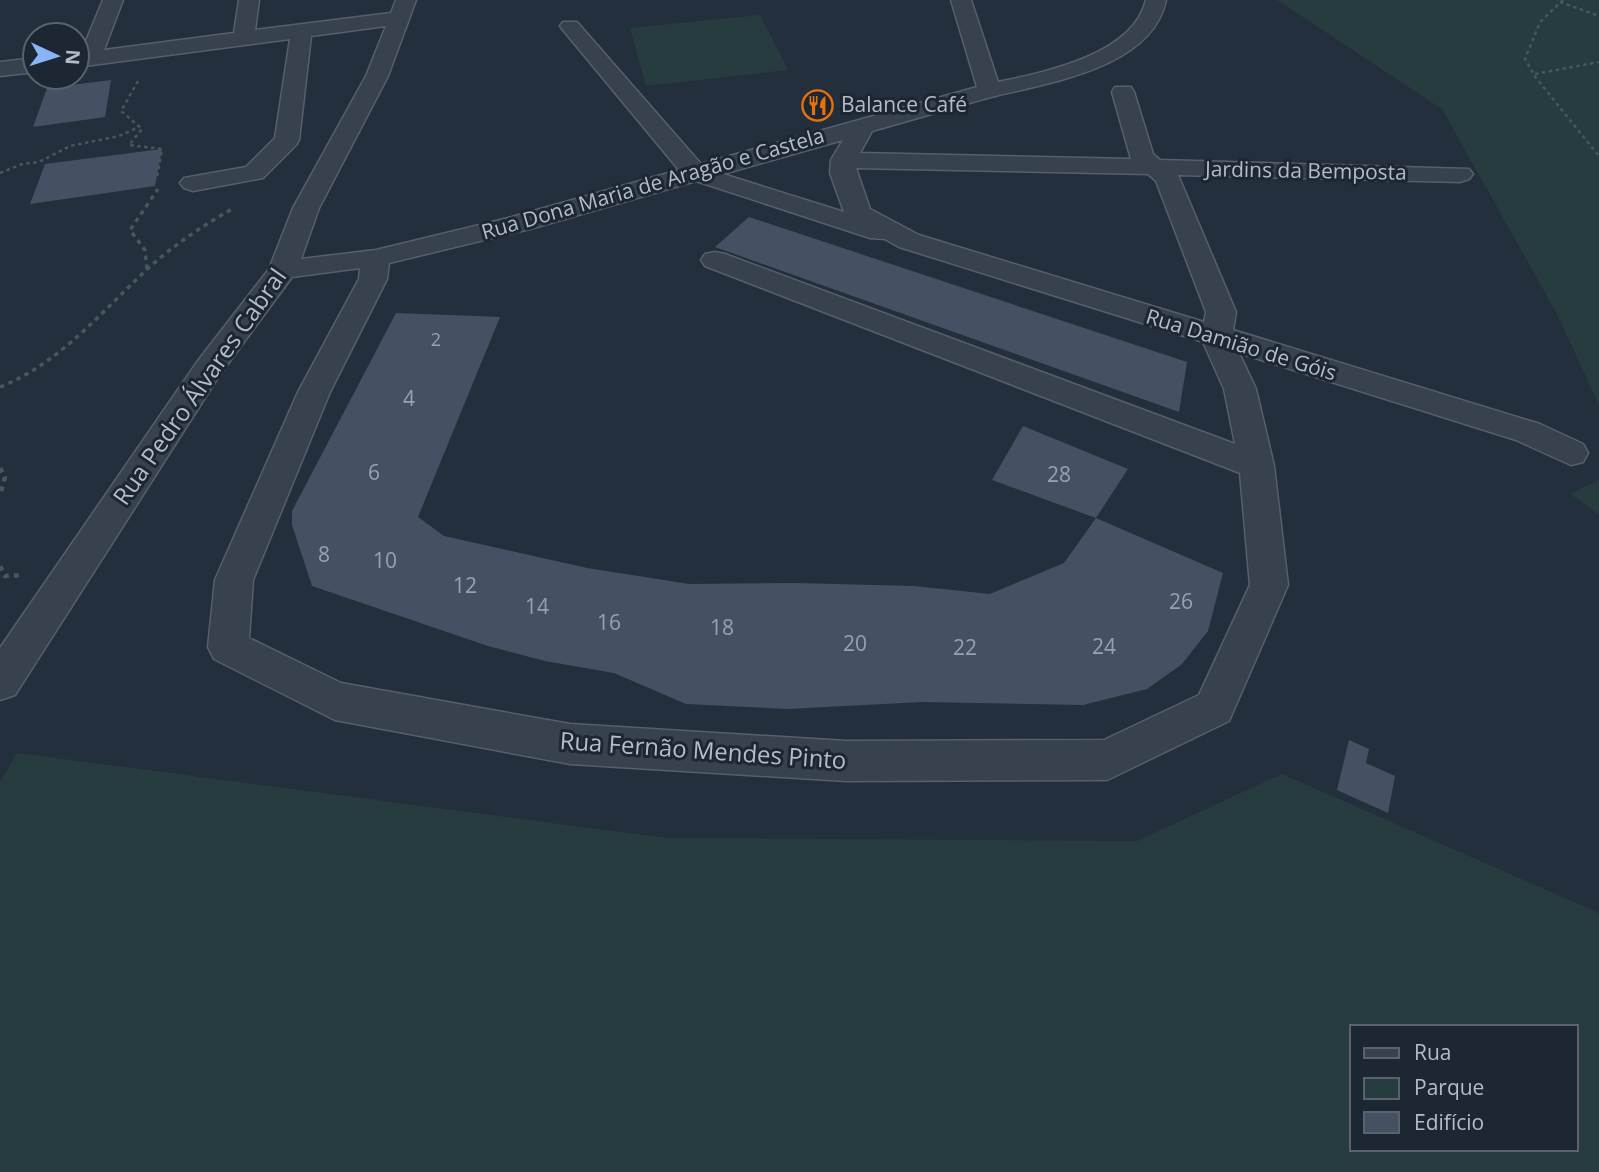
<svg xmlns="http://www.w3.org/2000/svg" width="1599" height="1172" font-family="'Open Sans',sans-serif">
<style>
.green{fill:#263c3f;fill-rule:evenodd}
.building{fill:#455162}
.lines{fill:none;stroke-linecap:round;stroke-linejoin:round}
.minor-casing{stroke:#565f6c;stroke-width:3}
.path-far2{stroke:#44595c;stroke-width:2.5;stroke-dasharray:3.5 3.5;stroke-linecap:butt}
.path-far1{stroke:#44595c;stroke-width:3.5;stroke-dasharray:4.5 4.5;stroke-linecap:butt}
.path{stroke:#44595c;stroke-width:4.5;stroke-dasharray:5 5;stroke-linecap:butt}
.minor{fill:#38414e;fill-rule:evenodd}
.labels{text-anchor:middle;stroke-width:6;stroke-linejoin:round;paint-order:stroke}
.far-number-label{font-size:18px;fill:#98a1af}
.far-poi-label{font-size:21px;fill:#b4bcc9;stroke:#1d2633;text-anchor:start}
.far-street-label{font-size:21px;fill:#b4bcc9;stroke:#1d2633}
.number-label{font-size:21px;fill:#98a1af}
.street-label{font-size:24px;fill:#b4bcc9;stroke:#1d2633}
</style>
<rect width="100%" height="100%" fill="#242f3e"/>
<!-- green -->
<path class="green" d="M1277,0H1599V405L1557,314L1442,109Z
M760,15L788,70L646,86L630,28Z
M1599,480V514L1570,494Z
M17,753L666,838L1137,841L1282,774L1599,913V1172H0V782ZM1352,1027H1576V1149H1352Z"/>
<!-- building -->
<path class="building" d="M111,80L105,117L33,127L47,88Z
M162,149L155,186L30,204L45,164Z
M749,217L1187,362L1179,412L715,247Z
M396,313L500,317L418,517L444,536L587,568L689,584L795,583L914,586L990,594L1064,563L1096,518L992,480L1023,426L1128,469L1096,518L1223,573L1208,631L1182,664L1147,689L1083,705L922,702L787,709L686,704L614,673L545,661L488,646L312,586L292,525V511Z
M1349,740L1369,749L1366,763L1395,776L1388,813L1337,790Z"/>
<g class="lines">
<defs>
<path id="minor" d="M103,0H123L104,50L234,33L239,0H259L255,30L391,13L396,0H416L388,76L319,208L301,259L376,250L512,217L679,170L563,30L560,26L563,22H577L701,164L977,87L951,0H971L998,82C1045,72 1133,55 1146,0H1166C1152,69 1046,83 991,97C951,108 912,120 872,131L860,153L1131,159L1112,92L1115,87H1131L1134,92L1153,154L1160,160L1469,169L1473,174L1469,179L1460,182L1178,175L1236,312L1233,330L1540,424L1583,444L1588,453L1583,462L1571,465L1516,440L1239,353L1256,389L1274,466L1288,585L1229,721L1107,780L846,781L570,764L335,720L214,659L208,647L215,580L298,392L359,279L360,268L292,277L219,376L15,695L0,700V648L197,362L269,269L293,208L366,76L386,26L311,36L299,140L296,145L263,178L193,191L184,188L180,183L184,178L246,167L275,138L290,39L77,67V53H81ZM843,140L831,160L830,173L844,212L723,174ZM856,168L1148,174L1156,181L1206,312L1204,322L919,235L870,209ZM696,181L870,238L885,239L899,247L1203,342L1224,389L1235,444L725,254L715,252L705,254L701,260L705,266L1240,473L1250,585L1199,695L1104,740L846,741L570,724L341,683L249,638L253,580L330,392L387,279L389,263L530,229Z
M35,58V72L0,76V62Z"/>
</defs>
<!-- minor casing -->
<use href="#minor" class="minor-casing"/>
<!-- path-far2 -->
<path class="path-far2" d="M1563,0L1540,22L1525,59L1536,78L1599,156
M1560,2L1599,16
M1535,74L1599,62
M138,81L121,111L142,129L129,145L162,149L157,177
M0,173L22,164L39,162L70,146L119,136L139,127"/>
<!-- path-far1 -->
<path class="path-far1" d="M147,269L145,250L130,230L158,189
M0,387C64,361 103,309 153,264C177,243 204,225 232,209"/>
<!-- path -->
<path class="path" d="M0,468L5,477L0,496
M0,566L5,576L23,575"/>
<!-- minor -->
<use href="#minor" class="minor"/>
</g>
<!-- icons -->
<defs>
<symbol id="restaurant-ring" viewBox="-11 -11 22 22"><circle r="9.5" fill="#1d2633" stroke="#e8710a" stroke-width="1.5"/><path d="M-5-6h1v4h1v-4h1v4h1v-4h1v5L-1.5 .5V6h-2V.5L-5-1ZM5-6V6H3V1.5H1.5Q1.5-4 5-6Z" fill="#e8710a"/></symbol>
</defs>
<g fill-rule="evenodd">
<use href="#restaurant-ring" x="800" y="88" width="35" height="35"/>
</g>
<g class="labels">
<!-- far-number labels -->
<g class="far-number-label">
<text x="436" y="346">2</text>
</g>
<!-- far-poi labels -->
<g class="far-poi-label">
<text x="841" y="112">Balance Café</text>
</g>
<!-- far-street labels -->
<g class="far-street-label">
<text transform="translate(1306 171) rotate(1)" y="7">Jardins da Bemposta</text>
<text transform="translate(653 184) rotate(-16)" y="7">Rua Dona Maria de Aragão e Castela</text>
<text transform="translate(1241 345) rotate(17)" y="7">Rua Damião de Góis</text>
</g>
<!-- number labels -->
<g class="number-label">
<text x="409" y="406">4</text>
<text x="374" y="480">6</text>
<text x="1059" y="482">28</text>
<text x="324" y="562">8</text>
<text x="385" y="568">10</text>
<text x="465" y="593">12</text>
<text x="1181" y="609">26</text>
<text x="537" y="614">14</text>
<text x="609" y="630">16</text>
<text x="722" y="635">18</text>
<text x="855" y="651">20</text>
<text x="1104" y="654">24</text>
<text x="965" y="655">22</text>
</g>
<!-- street labels -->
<g class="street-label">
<text transform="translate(200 387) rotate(-55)" y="8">Rua Pedro Álvares Cabral</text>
<text transform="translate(703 751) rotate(4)" y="8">Rua Fernão Mendes Pinto</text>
</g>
</g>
<!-- legend -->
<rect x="1350" y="1025" width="228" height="126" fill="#1d2633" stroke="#59626f" stroke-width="2"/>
<rect x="1364" y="1048" width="35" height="10" fill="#38414e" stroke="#59626f" stroke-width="2"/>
<text x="1414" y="1060" font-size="21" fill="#b4bcc9">Rua</text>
<rect x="1364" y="1078" width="35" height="21" fill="#263c3f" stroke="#59626f" stroke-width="2"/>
<text x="1414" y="1095" font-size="21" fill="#b4bcc9">Parque</text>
<rect x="1364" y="1112" width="35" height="21" fill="#455162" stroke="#59626f" stroke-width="2"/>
<text x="1414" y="1130" font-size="21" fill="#b4bcc9">Edifício</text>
<!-- north arrow -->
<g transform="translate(56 56) rotate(94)"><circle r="33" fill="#1d2633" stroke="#59626f" stroke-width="2"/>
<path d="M0-5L12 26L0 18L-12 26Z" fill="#8ab4f8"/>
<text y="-10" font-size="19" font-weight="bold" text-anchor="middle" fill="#b4bcc9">N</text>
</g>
</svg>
